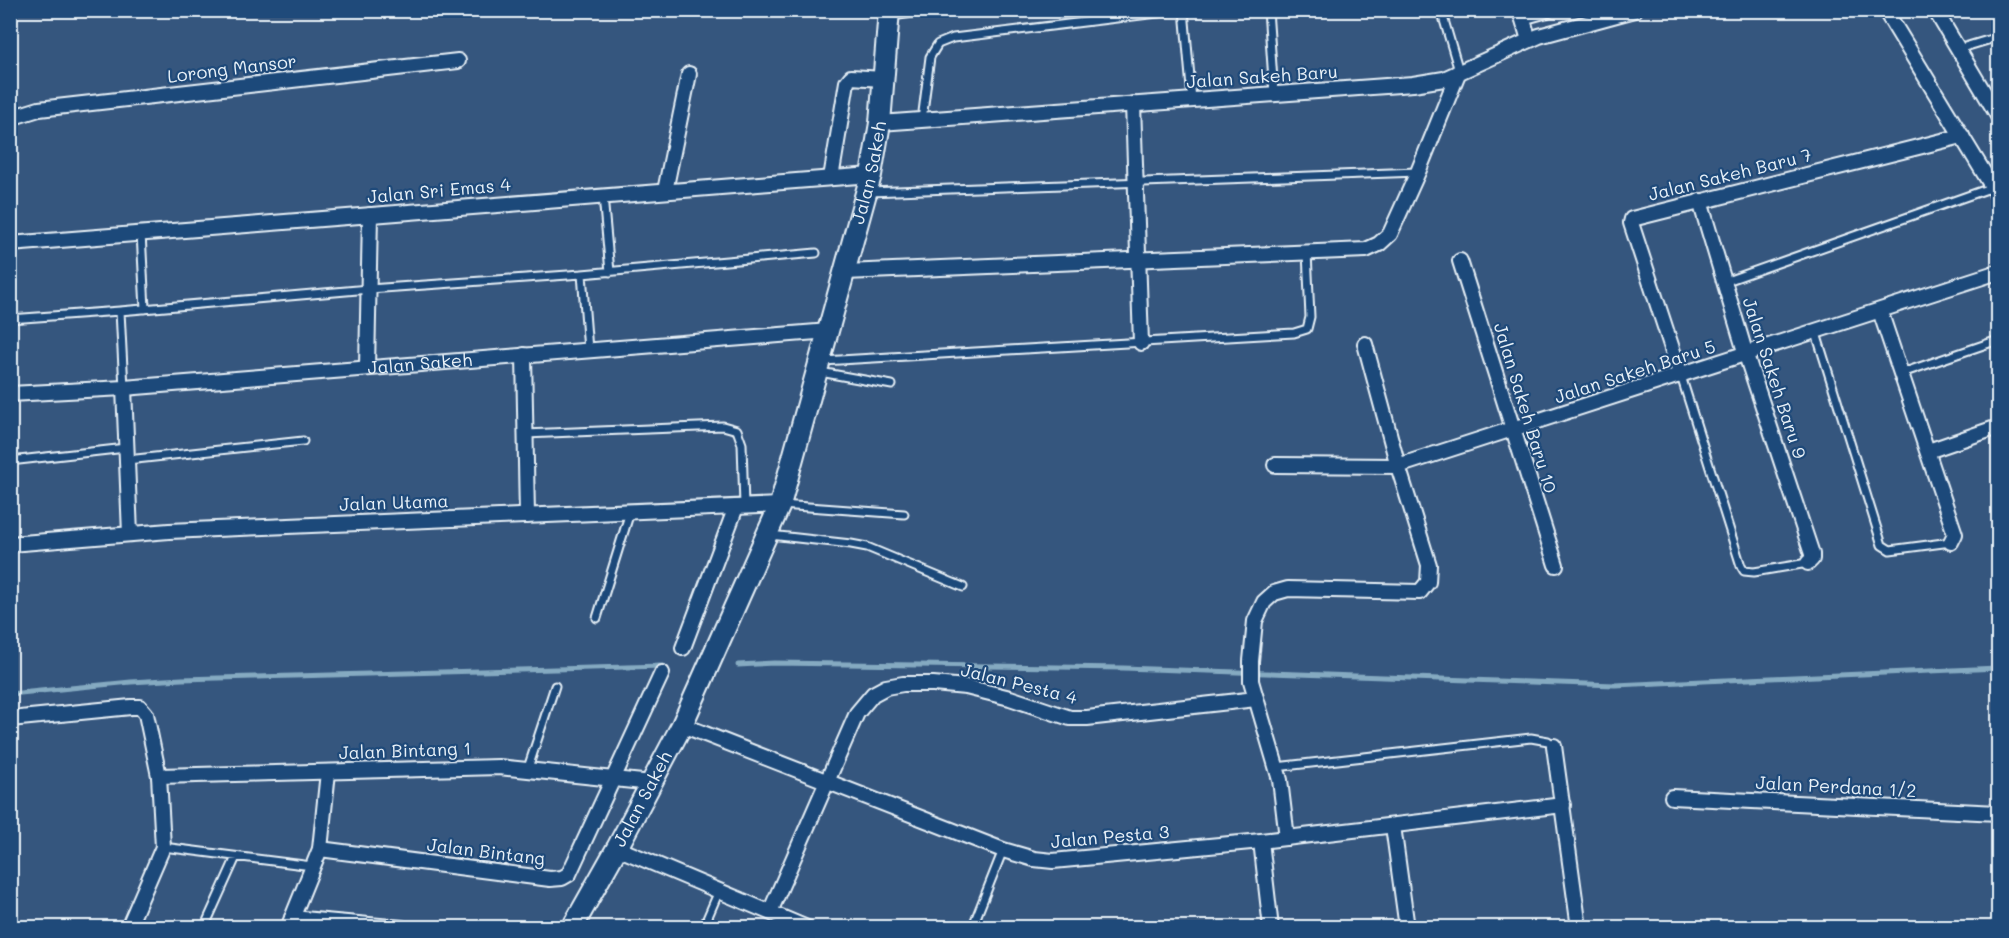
<svg xmlns="http://www.w3.org/2000/svg" width="2009" height="938" font-family="Mali,sans-serif">
<style>
.lines{fill:none;stroke-linecap:round;stroke-linejoin:round}
.stream{stroke:#85aac1;stroke-width:5}
.lane-casing{stroke:#e8f1f8;stroke-width:11}
.street-casing{stroke:#e8f1f8;stroke-width:18}
.secondary-casing{stroke:#e8f1f8;stroke-width:24}
.lane{stroke:#1f4a7a;stroke-width:7}
.street{stroke:#1f4a7a;stroke-width:14}
.secondary{stroke:#1f4a7a;stroke-width:20}
.labels{text-anchor:middle;stroke-width:4.5;stroke-linejoin:round;paint-order:stroke}
.street-label{font-size:18px;fill:#e8f1f8;stroke:#1f4a7a}
</style>
<rect width="100%" height="100%" fill="#35567e"/>
<filter id="ink" filterUnits="userSpaceOnUse"><feTurbulence type="fractalNoise" baseFrequency=".0167" numOctaves="2"/><feDisplacementMap in="SourceGraphic" scale="12" xChannelSelector="R" yChannelSelector="G"/><feConvolveMatrix kernelMatrix="1 2 1 2 8 2 1 2 1" color-interpolation-filters="sRGB"/></filter>
<g filter="url(#ink)">
<g class="lines">
<!-- stream -->
<path class="stream" d="M738,665L774,663L1123,668L1615,685L1998,668
M10,694L131,682L182,679L663,666"/>
<defs>
<path id="lane" d="M1184,10L1192,100
M1268,10L1274,94
M1441,10L1459,71
M892,16L934,10
M1958,49L1998,37
M922,120L930,57L938,44L953,38L1182,10
M869,192L1418,172
M603,196L610,272
M141,233L145,309
M582,274L588,350
M1724,282L1993,187
M120,311L124,388
M10,319L120,311L369,289L582,274L816,253
M1816,333L1882,545L1890,550L1951,542
M823,361L1294,333L1307,329L1310,317L1307,252
M820,372L892,385
M1902,373L1998,340
M1681,376L1741,566L1744,571L1754,572L1808,563
M525,434L723,426L737,430L742,444L744,506
M127,460L303,441
M10,461L126,448
M781,505L904,514
M770,535L851,544L867,547L963,587
M597,618L630,512
M1276,767L1531,738L1548,741L1554,746
M528,768L555,686
M163,847L312,866
M204,928L236,857
M703,928L719,891
M972,928L1003,850"/>
<g id="street">
<path d="M1520,10L1529,40"/>
<path d="M1885,10L1998,196"/>
<path d="M1935,10L1998,116"/>
<path d="M1522,17L1547,10"/>
<path d="M1133,104L1141,343"/>
<path d="M10,118L39,109L458,61"/>
<path d="M880,123L1413,84L1444,79L1539,36L1635,10"/>
<path d="M831,178L847,82L851,77L883,79"/>
<path d="M665,191L689,74"/>
<path d="M1700,201L1746,355L1812,554V559L1808,563"/>
<path d="M10,244L871,175"/>
<path d="M1460,261L1556,565"/>
<path d="M845,272L1366,250L1379,244L1390,234L1418,172L1459,71"/>
<path d="M1880,311L1955,534L1951,542"/>
<path d="M524,355L527,516"/>
<path d="M367,368L370,215"/>
<path d="M1681,376L1631,223L1632,219L1962,136"/>
<path d="M124,388L130,534"/>
<path id="s1" d="M10,394L124,388L829,331"/>
<path d="M1928,451L1998,427"/>
<path d="M1275,465L1398,466L1998,272"/>
<path d="M10,544L169,531L780,505"/>
<path d="M683,648L736,507"/>
<path d="M10,719L131,707H140L146,714L159,776L163,847L128,928"/>
<path d="M682,725L1003,850L1034,859L1053,861L1261,841L1563,805"/>
<path d="M1554,746L1579,928"/>
<path d="M159,776L499,767L652,783"/>
<path d="M1672,797L1998,813"/>
<path d="M1393,826L1407,928"/>
<path d="M1287,838L1280,780L1251,681V661L1255,621L1264,602L1274,593L1288,589L1420,592L1428,582L1429,565L1398,466L1365,344"/>
<path d="M1261,841L1271,928"/>
<path d="M617,848L807,928"/>
<path d="M320,849L550,879L562,878L569,874L662,673"/>
<path d="M770,912L857,713L873,694L886,687L903,684H933L966,687L1010,698L1070,718H1087L1256,699"/>
<path d="M292,918L402,928"/>
<path d="M288,928L320,849L328,772"/>
</g>
<g id="secondary">
<path id="s2" d="M572,928L617,848L682,725L780,505L871,175L880,123L889,10"/>
</g>
</defs>
<!-- lane casing -->
<use href="#lane" class="lane-casing"/>
<!-- street casing -->
<use href="#street" class="street-casing"/>
<!-- secondary casing -->
<use href="#secondary" class="secondary-casing"/>
<!-- lane -->
<use href="#lane" class="lane"/>
<!-- street -->
<use href="#street" class="street"/>
<!-- secondary -->
<use href="#secondary" class="secondary"/>
</g>
</g>
<g class="labels">
<!-- street labels -->
<g class="street-label">
<text transform="translate(232 69) rotate(-7)" y="6">Lorong Mansor</text>
<text transform="translate(1262 77) rotate(-4)" y="6">Jalan Sakeh Baru</text>
<text dy="6" stroke="none"><textPath href="#s2" startOffset="816">Jalan Sakeh</textPath></text>
<text transform="translate(1730 175) rotate(-14)" y="6">Jalan Sakeh Baru 7</text>
<text transform="translate(439 191) rotate(-5)" y="6">Jalan Sri Emas 4</text>
<text dy="6" stroke="none"><textPath href="#s1" startOffset="411">Jalan Sakeh</textPath></text>
<text transform="translate(1635 372) rotate(-18)" y="6">Jalan Sakeh Baru 5</text>
<text transform="translate(1774 378) rotate(72)" y="6">Jalan Sakeh Baru 9</text>
<text transform="translate(1525 408) rotate(73)" y="6">Jalan Sakeh Baru 10</text>
<text transform="translate(394 503) rotate(-2)" y="6">Jalan Utama</text>
<text transform="translate(1019 684) rotate(14)" y="6">Jalan Pesta 4</text>
<text transform="translate(405 751) rotate(-2)" y="6">Jalan Bintang 1</text>
<text transform="translate(1836 787) rotate(3)" y="6">Jalan Perdana 1/2</text>
<text dy="6" stroke="none"><textPath href="#s2" startOffset="147">Jalan Sakeh</textPath></text>
<text transform="translate(1110 837) rotate(-5)" y="6">Jalan Pesta 3</text>
<text transform="translate(486 852) rotate(7)" y="6">Jalan Bintang</text>
</g>
</g>
<!-- margin -->
<rect width="2009" height="938" fill="none" stroke="#1f4a7a" stroke-width="36"/>
<rect x="18" y="18" width="1973" height="902" fill="none" stroke="#e8f1f8" stroke-width="2" filter="url(#ink)"/>
</svg>
